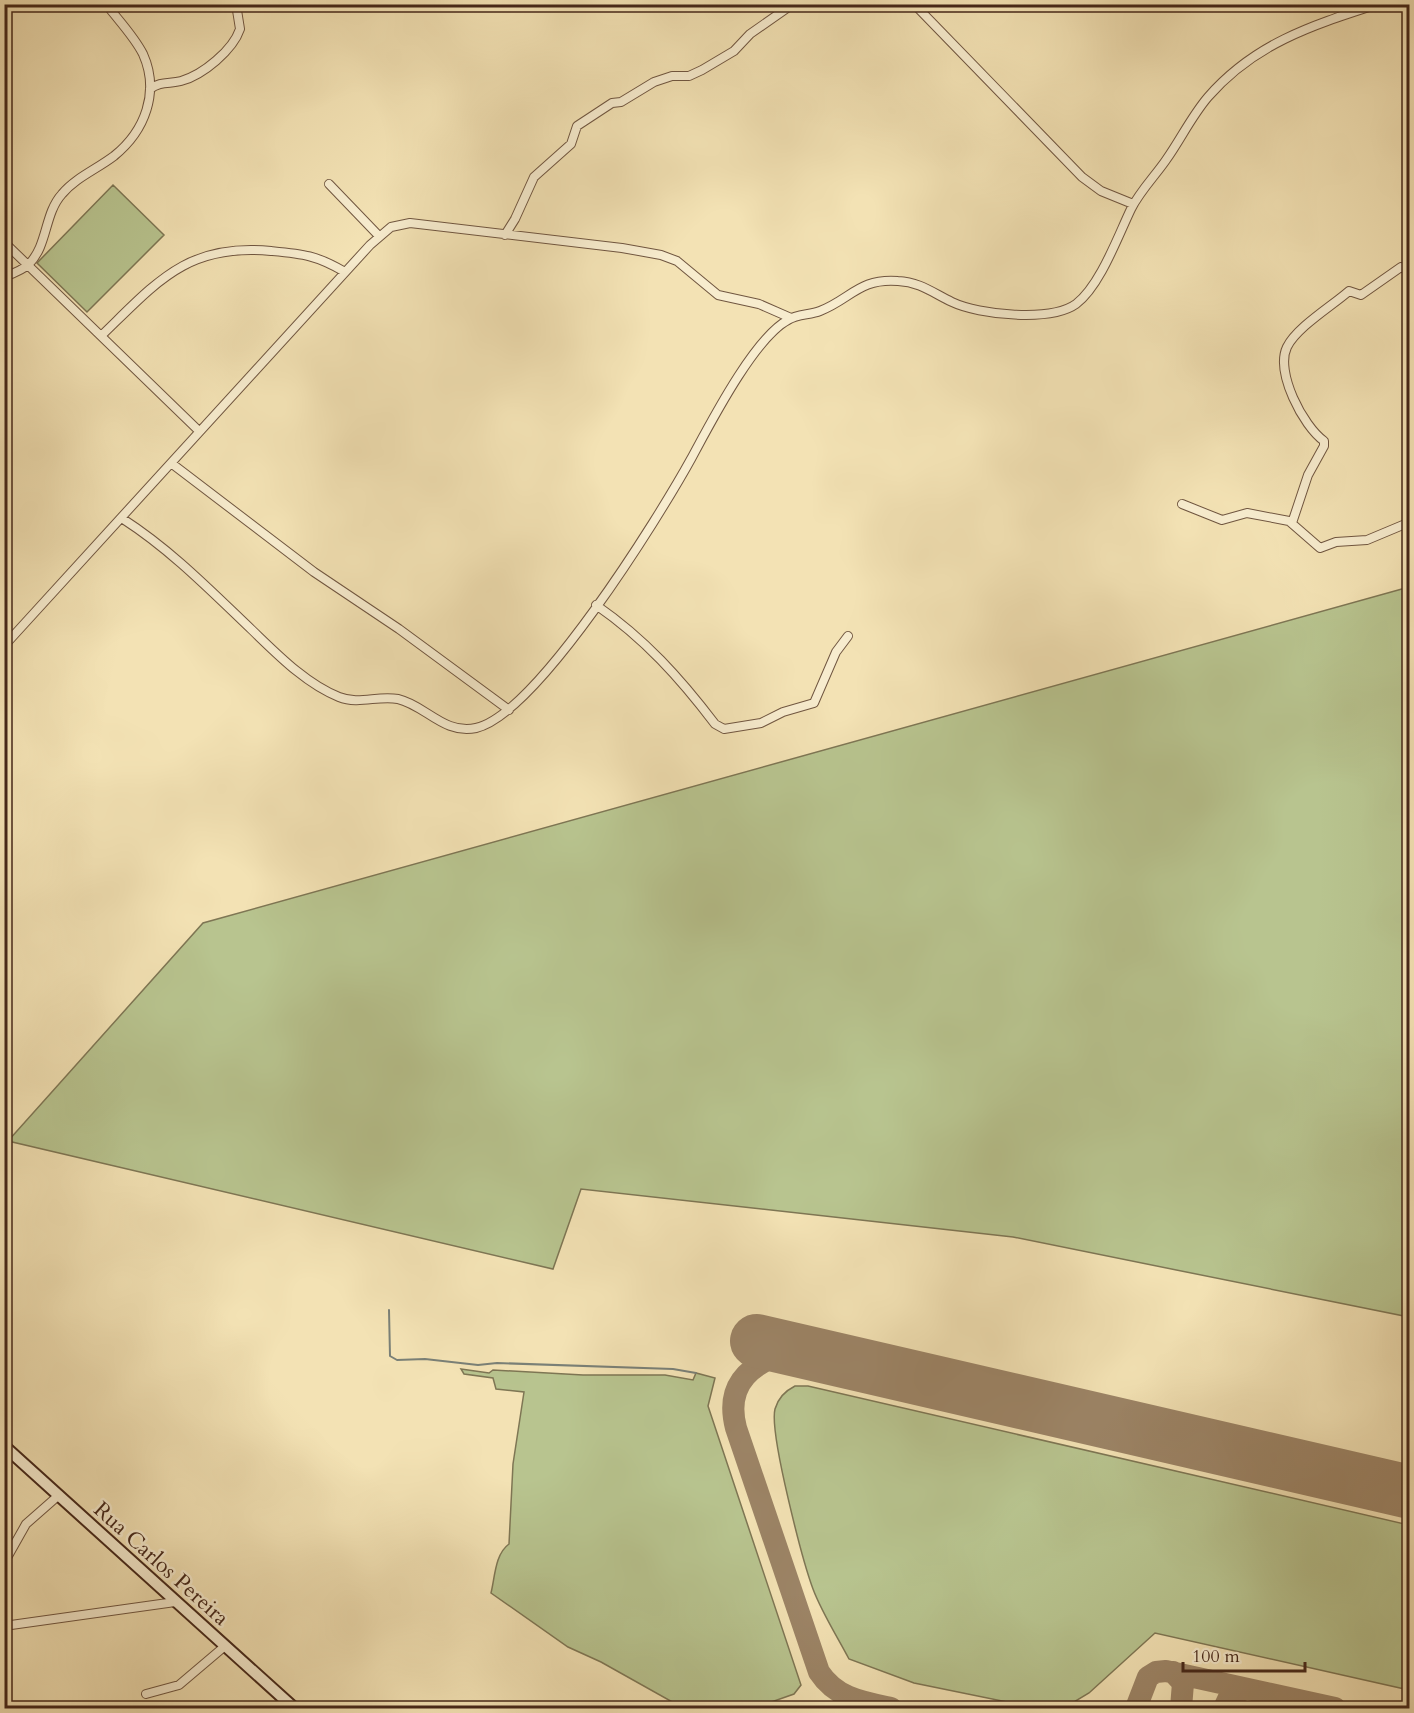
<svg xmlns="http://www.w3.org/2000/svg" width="1414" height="1713" font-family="Cardo,serif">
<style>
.grass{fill:#b8c48f;stroke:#7e7654;stroke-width:1.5}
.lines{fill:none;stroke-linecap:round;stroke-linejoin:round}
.stream{stroke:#7a8077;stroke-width:2}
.taxiway{stroke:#9c8466;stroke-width:22}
.runway{stroke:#9c8466;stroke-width:54}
.street-casing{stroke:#705640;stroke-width:10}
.secondary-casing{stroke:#452719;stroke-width:14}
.street{stroke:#f7ecce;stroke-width:8}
.secondary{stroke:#f7ecce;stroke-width:10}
.labels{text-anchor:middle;stroke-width:5;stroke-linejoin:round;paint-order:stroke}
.street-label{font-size:22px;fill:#452719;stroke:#f7ecce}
</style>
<rect width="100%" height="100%" fill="#f3e2b4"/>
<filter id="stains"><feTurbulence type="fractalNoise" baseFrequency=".00333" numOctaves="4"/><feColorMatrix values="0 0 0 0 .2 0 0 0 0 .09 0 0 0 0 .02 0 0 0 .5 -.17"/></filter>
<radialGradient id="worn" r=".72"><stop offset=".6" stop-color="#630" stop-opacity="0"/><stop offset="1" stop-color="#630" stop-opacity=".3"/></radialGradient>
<!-- grass -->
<path class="grass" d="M113,185L164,235L87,312L37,263Z
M1409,587V1317L1013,1237L581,1189L553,1269L8,1141L203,923Z
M461,1369L489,1373L493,1370L583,1375H665L693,1380L696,1373L715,1378L708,1406L801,1685L794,1694L754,1708H683L601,1662L568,1647L491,1593C495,1577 495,1554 509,1544L513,1464L524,1392L496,1389L493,1378L464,1374Z
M795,1386H808L1409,1525V1690L1155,1633L1089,1693L1064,1708H1036L914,1683L849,1659C837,1636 822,1613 813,1589C803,1562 769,1433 775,1409C778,1398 785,1391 795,1386Z"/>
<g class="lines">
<!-- stream -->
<path class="stream" d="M389,1310L390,1356L397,1360L425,1359L478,1365L497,1363L673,1369L696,1373"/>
<!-- taxiway -->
<path class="taxiway" d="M794,1350C754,1361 724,1382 736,1428L819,1672C836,1698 862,1702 891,1708
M1173,1672L1183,1683L1181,1708
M1136,1708L1148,1677L1156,1672L1166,1671L1335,1708
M1224,1708L1230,1695L1246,1689"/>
<!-- runway -->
<path class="runway" d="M757,1341L1410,1492"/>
<defs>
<path id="street" d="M914,4L1082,177L1101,191L1133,204
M150,89C160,81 170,84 181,81C203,75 233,50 240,29L236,4
M329,184L379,236
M505,235L515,219L534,177L571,144L577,126L612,103L621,102L654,82L672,76H689L702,70L734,51L750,34L793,4
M4,242L199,431
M4,277C12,274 23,270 29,264C48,245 44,214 62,194C75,178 97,169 114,156C145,131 160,92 143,54C135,38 121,23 110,9L116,4
M101,336C157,282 187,243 271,251C303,254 316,255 345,272
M171,463L314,572L399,629L509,710
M1182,504L1222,520L1247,513L1289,521L1320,548L1336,542L1367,540L1410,522
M123,519C171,550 210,590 252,630C277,654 306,684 339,697C359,705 378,695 398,699C425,705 444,735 476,728C537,714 659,517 691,459C710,424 754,338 788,320C797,314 810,315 820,311C851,299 859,278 898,281C920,282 933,293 952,302C979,315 1051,322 1076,304C1100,286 1118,236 1131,209C1140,191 1155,176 1166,160C1181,139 1191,117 1208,97C1255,43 1313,25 1378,4
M1292,523L1308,475L1324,446V441C1303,426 1275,372 1287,347C1297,327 1332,306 1349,291L1361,295L1401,267L1410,272
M596,605C645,639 680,678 715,724L724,729L761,723L783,712L814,703L836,652L848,636
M4,646L370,245L391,227L410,223L622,248L661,255L677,261L718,295L759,304L791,318
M4,1563L26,1524L59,1495
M4,1626L175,1602
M146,1694L179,1685L225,1646"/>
<path id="secondary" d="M4,1446L294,1708"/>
</defs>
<!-- street casing -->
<use href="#street" class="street-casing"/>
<!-- secondary casing -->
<use href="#secondary" class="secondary-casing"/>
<!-- street -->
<use href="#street" class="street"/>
<!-- secondary -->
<use href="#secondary" class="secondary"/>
</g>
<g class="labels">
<!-- street labels -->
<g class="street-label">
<text transform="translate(162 1563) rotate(42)" y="8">Rua Carlos Pereira</text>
</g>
</g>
<!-- margin -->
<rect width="1414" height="1713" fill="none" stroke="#f3e2b4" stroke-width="24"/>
<rect x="6" y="6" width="1402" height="1701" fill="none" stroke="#452719" stroke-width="3"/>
<rect x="12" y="12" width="1390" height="1689" fill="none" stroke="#452719" stroke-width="1.5"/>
<!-- scale -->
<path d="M1183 1662v9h122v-9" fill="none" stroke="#452719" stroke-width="3"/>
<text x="1192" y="1662" font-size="18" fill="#452719" stroke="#f7ecce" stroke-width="4.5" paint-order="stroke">100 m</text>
<rect width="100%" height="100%" filter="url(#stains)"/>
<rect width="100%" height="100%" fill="url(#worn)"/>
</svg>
